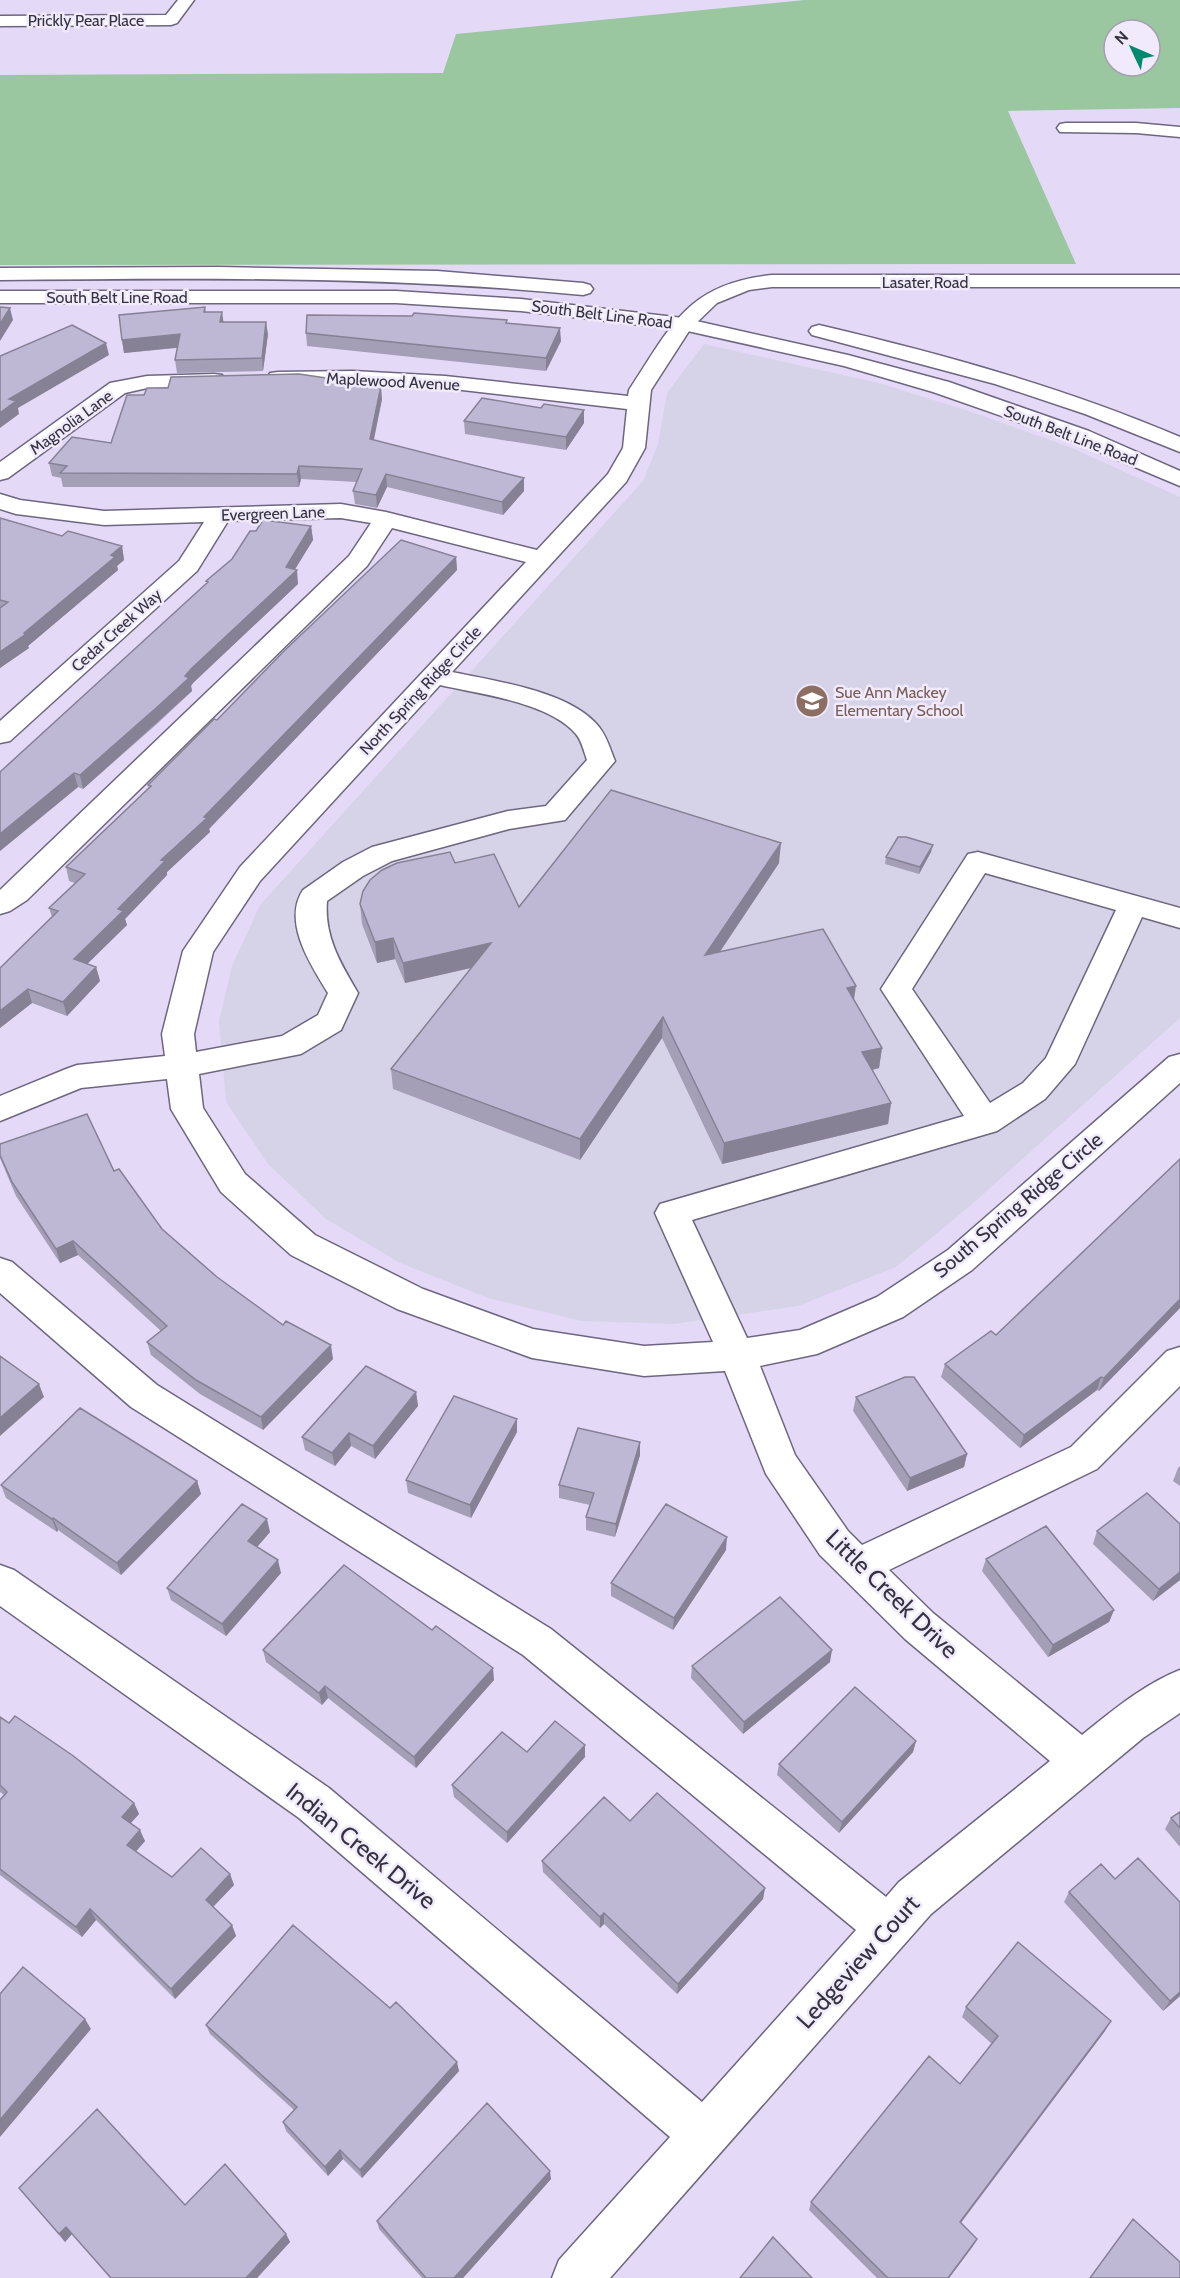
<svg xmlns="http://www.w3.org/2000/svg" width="1180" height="2278" font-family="Cabin,sans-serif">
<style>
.education{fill:#d6d3e9}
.green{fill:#9ac7a0;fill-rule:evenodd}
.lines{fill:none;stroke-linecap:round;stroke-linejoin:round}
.minor-casing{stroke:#6e667f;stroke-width:3}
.major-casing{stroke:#6e667f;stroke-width:3}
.minor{fill:#fff;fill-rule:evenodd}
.major{fill:#fff;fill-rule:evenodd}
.wall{fill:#a49eb7}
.shaded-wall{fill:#868195}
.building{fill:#bfb8d5;stroke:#868195;stroke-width:1.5}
.labels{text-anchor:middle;stroke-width:5;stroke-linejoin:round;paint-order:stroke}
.far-street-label{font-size:16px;fill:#35323d;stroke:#f0eafc}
.far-education-label{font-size:16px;fill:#785e54;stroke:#f0eafc;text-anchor:start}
.street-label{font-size:20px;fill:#35323d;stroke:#f0eafc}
.near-street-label{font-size:24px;fill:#35323d;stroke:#f0eafc}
</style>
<rect width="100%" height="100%" fill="#e4daf8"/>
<!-- education -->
<path class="education" d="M704,344L879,383L975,413L1072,448L1180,497V1018L970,1206L896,1267L798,1306L674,1324L581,1321L488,1298L400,1263L326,1219L268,1164L226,1102L219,1021L232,966L260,905L643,481L658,444L667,393Z"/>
<!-- green -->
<path class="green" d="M805,0H1180V108L1008,111L1076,264L0,265V75L443,73L456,34ZM1114,30H1150V66H1114Z"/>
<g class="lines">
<defs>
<path id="minor" d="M178,0H194L177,23L171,25L0,26V16L166,15Z
M1066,123H1136L1180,127V137L1136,133L1060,132L1057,128L1060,124Z
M772,275H1180V287H772L749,290L717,303L691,328L651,390L645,448L626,482L452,672C494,681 571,691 599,727C607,737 610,749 615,761L565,820L509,829L392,861L363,876L327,901C324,937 341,964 358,993L341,1030L301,1054L199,1074L203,1108L245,1174L315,1235L423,1289L533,1329L644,1346L713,1342L655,1213L660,1204L964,1116L881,989L968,854L978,852L1180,908V928L1142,917L1075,1064L1045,1099L997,1131L692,1220L747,1338L800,1330L877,1297L948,1250L1169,1057L1180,1054V1083L972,1270L903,1317L817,1354L760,1366L795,1455L848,1531L862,1545L1071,1447L1167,1351L1180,1347V1386L1097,1469L889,1570L933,1613L1082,1735C1112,1711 1144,1684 1180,1670V1713L1143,1738L931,1914L610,2278H552L559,2260L670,2137L299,1818L0,1606V1565L14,1570L329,1788L702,2102L856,1930L523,1655L131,1407L0,1293V1258L12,1262L157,1385L551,1629L886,1897L899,1882L1050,1761L905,1639L820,1555L766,1474L725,1371L644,1376L532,1358L397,1309L291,1255L221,1192L171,1109L167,1079L81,1088L0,1121V1096L66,1069L77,1065L165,1056L162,1034L183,951L240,867L526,562L392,528L367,566L27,900L10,911L0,914V890L349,556L371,523L341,518L228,521L197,571L10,741L0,743V721L179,561L204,522L104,525L16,514L0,509V494L20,500L104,511L341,504L386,512L537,550L608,474L623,448L627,409L445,388L353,383L278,384L270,383L267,378L270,373L278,372L353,371L445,376L628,396L629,390C672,325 687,284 772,275ZM440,685C479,694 549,702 576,734C582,741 584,752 587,760L546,806L508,811L372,847L343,862L303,890C282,922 311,965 328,993L318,1015L282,1036L196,1052L194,1034L213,952L260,881ZM985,873L1116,910L1046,1058L1023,1083L990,1103L912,989Z
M214,374L222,375L225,380L222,385L147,388L125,393L8,478L0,480V462L110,383L147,376Z"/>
<path id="major" d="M219,267L437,271L583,283L590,285L593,289L590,293L583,295C389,276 195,278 0,280V268Z
M0,291H396L521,299L683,318L848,355L949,382L1089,431L1180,471V486L1073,441L933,392L844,366L683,330L521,311L396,303H0Z
M819,325C942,354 1063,387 1180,437V452L1085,414L995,384L812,335L809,331L812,327Z"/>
</defs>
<!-- minor casing -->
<use href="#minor" class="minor-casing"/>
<!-- major casing -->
<use href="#major" class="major-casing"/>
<!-- minor -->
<use href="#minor" class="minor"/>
<!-- major -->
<use href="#major" class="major"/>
</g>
<!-- wall -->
<path class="wall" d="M205,307L206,312L223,322L268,334L263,371L177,373L175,360L177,348L124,353L122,340Z
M508,323L561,341L546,371L307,346L306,333Z
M382,399L374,440L524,491L503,515L387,487L377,508L355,504L353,491L357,482L301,479L299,487H63L61,478L52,476L49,463L111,443Z
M541,408L584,410V423L566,450L465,434L464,421Z
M0,518L62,536L122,546L124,560L117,566L118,570L28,646L29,648L0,668Z
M311,526L313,540L294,570L298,584L193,683L191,686L192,691L158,723L83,789L78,787L0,851V772L207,583L206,581L232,559L256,531Z
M456,557L457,570L209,829L210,832L167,872V875L125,919L127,925L87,964L96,967L100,981L67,1016L32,1003L0,1028V968L52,917L49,908L75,883L69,881L66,867L149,789L148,785L217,720Z
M931,852L919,874L885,864L886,857Z
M455,863L519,907L779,863L720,952L854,1000L882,1048L879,1068L872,1070L891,1103L888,1124L722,1164L662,1038L580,1160L393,1089L391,1069L471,968L405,983L395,959L377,963L362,924L360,904Z
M0,1144L114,1171L162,1229L217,1277L283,1325L333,1359L263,1430L200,1394L151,1355L147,1342L161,1331L78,1255L60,1263L16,1196L0,1158Z
M1180,1159V1308L1099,1391L1097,1390L1020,1448L941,1377L945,1364L996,1335Z
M416,1392L418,1406L375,1459L351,1446L335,1466L305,1450L302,1437Z
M856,1397L967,1454L964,1467L907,1491L853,1411Z
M517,1432L471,1518L408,1493L406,1480Z
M640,1442V1455L615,1537L586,1530V1517L590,1505L559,1498V1485Z
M1180,1466V1486L1173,1481L1178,1468Z
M197,1481L201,1494L121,1575L58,1530L57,1532L6,1498L1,1485Z
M1180,1524V1580L1153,1601L1093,1544L1097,1531Z
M270,1532L257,1547L281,1573L226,1636L171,1600L167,1588Z
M726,1550L673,1630L611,1596V1583Z
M986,1559L1114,1610L1109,1622L1048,1657L982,1571Z
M263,1650L494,1680L416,1768L328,1698L322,1705L266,1662Z
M830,1662L743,1734L691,1678L692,1666Z
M0,1717L134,1803L139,1814L131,1823L145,1841L136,1851L172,1877L230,1874L234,1885L213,1907L232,1925L236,1936L175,1999L96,1920L82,1937L0,1875V1800L4,1795L0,1792Z
M916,1741L913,1752L839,1833L777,1775L779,1764Z
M527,1752L585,1757L507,1843L454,1797L452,1785Z
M1180,1812V1847L1165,1829L1171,1818Z
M630,1821L765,1888L763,1899L677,1994L604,1924L600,1928L543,1872L542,1861Z
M1069,1892L1180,1996L1163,2011L1064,1902Z
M966,2007L1105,2031L961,2223L973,2246L949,2278H877L809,2210L811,2202L960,2084L992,2044L962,2017Z
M206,2025L459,2071L362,2178L343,2159L328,2176L286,2131L283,2122L294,2110L210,2034Z
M551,2179L463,2278H422L379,2229L377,2221Z
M19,2188L185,2205L286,2234L290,2242L257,2278H110L72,2234L65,2242Z"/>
<!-- shaded-wall -->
<path class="shaded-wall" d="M10,308L13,320L0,341V324Z
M222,312L224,325L220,322Z
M266,322L268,334L263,371L262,358Z
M560,328L561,341L546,371V358Z
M180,334L182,347L124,353L122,340Z
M106,343L109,355L18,408L19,414L0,428V413L9,399Z
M381,386L382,399L371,452L370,439Z
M584,410V423L566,450V437Z
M299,466L301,479L299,487L297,474Z
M386,474L387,487L377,508L376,495Z
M524,478V491L503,515L502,502Z
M311,526L313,540L291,576L297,570L298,584L193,683L191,686L192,691L83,789L80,775L185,676L286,567Z
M122,546L124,560L117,566L118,570L28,646L29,648L0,668V652L24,633Z
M456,557L457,570L209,829L210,832L167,872V875L125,919L127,925L78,973L74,959L161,860Z
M74,773L78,787L0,851V834Z
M781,843L779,863L704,975L705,955Z
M933,845L931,852L919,874L920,867Z
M393,938L395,959L377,963L375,942Z
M491,943L492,963L405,983L403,963Z
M96,967L100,981L67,1016L63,1002Z
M856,986L853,1006L847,988Z
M28,989L32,1003L0,1028V1011Z
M663,1017L662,1038L580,1160V1139Z
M882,1048L879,1068L859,1073L862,1052Z
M891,1103L888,1124L722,1164L724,1143Z
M73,1241L78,1255L60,1263L56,1249Z
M1180,1299V1308L1099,1391L1104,1378Z
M331,1345L333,1359L263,1430L261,1417Z
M1101,1377L1097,1390L1020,1448L1024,1435Z
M39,1384L44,1397L0,1436V1418Z
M416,1392L418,1406L375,1459L373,1446Z
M517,1419V1432L471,1518L470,1505Z
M349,1433L351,1446L335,1466L332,1453Z
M640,1442V1455L615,1537L616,1524Z
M967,1454L964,1467L907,1491L910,1478Z
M197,1481L201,1494L121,1575L117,1563Z
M53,1518L58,1530L57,1532L52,1519Z
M267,1519L270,1532L251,1554L248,1541Z
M727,1537L726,1550L673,1630L674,1618Z
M278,1560L281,1573L226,1636L222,1624Z
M1180,1572V1580L1153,1601L1159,1589Z
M1114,1610L1109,1622L1048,1657L1053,1645Z
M832,1650L830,1662L743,1734L744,1722Z
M493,1668L494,1680L416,1768L414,1757Z
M325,1686L328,1698L322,1705L319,1693Z
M916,1741L913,1752L839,1833L842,1822Z
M585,1745V1757L507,1843V1832Z
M134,1803L139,1814L126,1828L122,1817Z
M140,1830L145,1841L132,1856L127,1845Z
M230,1874L234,1885L210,1910L206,1900Z
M765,1888L763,1899L677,1994L678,1984Z
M90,1909L96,1920L82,1937L76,1927Z
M604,1913V1924L600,1928V1917Z
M232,1925L236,1936L175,1999L171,1989Z
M1180,1992V1996L1163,2011L1170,2001Z
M85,2019L91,2029L0,2137V2120Z
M1111,2021L1105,2031L955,2230L960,2222Z
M457,2062L459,2071L362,2178L360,2170Z
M340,2150L343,2159L328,2176L325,2167Z
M550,2171L551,2179L463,2278H454Z
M66,2227L72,2234L65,2242L59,2234Z
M286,2234L290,2242L257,2278H246Z
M977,2239L973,2246L949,2278H948Z"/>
<!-- building -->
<path class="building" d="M0,307L10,308L0,324Z
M205,307L204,312H222L220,322H266L262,358L175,360L180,334L122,340L119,315Z
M414,313L507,320L506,323L560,328L546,358L306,333L307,315L412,316Z
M72,325L106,343L9,399L16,401L0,413V356Z
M299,374L381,386L370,439L524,478L502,502L386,474L376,495L353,491L362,469L299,466L297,474L60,473L67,466L49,463L72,437L111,443L127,395H144L147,388H168L171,377Z
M482,398L541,408L544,404L584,410L566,437L464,421Z
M0,518L62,536L68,531L122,546L111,555L115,557L24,633L26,634L0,652V608L8,602L0,600Z
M263,520L311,526L286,567L297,570L191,669L185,676L189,678L155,709L80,775L74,773L0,834V772L208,582L206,581L232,559L250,531H256Z
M401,540L456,557L204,817L207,818L161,860L165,861L118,909L123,911L74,959L96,967L63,1002L28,989L0,1011V968L58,911L49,908L85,874L66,867L151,786L148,785L214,719L217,720L284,651Z
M611,790L781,843L705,955L823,929L856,986L847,988L882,1048L862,1052L891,1103L724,1143L663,1017L580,1139L391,1069L491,943L403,963L393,938L375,942L360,904L363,891L370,880L382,870L397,863L450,852L455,863L494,854L519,907Z
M898,837H906L933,845L920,867L886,857Z
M87,1114L114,1171L119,1169L162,1229L217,1277L283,1325L286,1321L331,1345L261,1417L196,1380L147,1342L167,1326L73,1241L56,1249L12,1182L0,1155V1144Z
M1180,1159V1299L1104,1378L1101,1377L1024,1435L945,1364L991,1331L996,1335Z
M0,1356L39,1384L0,1418Z
M366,1366L416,1392L373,1446L349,1433L332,1453L302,1437Z
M905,1377H914L967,1454L910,1478L856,1397Z
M454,1396L517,1419L470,1505L406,1480Z
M80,1408L197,1481L117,1563L53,1518L52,1519L1,1485Z
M578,1428L640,1442L616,1524L586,1517L594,1493L559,1485Z
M1147,1493L1180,1524V1572L1159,1589L1097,1531Z
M242,1504L267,1519L248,1541L278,1560L222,1624L167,1588Z
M666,1504L727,1537L674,1618L611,1583Z
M1046,1526L1114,1610L1053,1645L986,1559Z
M344,1565L432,1630L436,1626L493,1668L414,1757L325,1686L319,1693L263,1650Z
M780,1597L832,1650L744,1722L692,1666Z
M855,1687L916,1741L842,1822L779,1764Z
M15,1716L72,1755L134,1803L122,1817L140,1830L127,1845L172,1877L201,1848L230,1874L206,1900L232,1925L171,1989L90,1909L76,1927L0,1869V1800L7,1792L0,1785V1717L9,1723Z
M555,1721L585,1745L507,1832L452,1785L502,1732L527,1752Z
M657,1793L765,1888L678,1984L604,1913L600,1917L542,1861L604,1797L630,1821Z
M1180,1812V1828L1171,1818Z
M1138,1858L1180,1902V1992L1170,2001L1069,1892L1101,1864L1115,1879Z
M293,1925L390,2008L396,2002L457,2062L360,2170L340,2150L325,2167L283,2122L297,2107L206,2025Z
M1018,1942L1111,2021L960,2222L977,2239L948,2278H888L811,2202L929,2056L960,2084L998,2036L966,2007Z
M23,1967L85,2019L0,2120V1994Z
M487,2103L550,2171L454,2278H426L377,2221Z
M97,2109L185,2205L225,2164L286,2234L246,2278H111L66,2227L59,2234L19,2188Z
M1133,2219L1180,2262V2278H1090Z
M773,2237L812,2278H740Z"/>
<!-- icons -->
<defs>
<symbol id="school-disc" viewBox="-11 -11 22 22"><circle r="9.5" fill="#8d6e63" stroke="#f0eafc"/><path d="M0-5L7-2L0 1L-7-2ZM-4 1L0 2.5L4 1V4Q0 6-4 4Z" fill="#fff"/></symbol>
</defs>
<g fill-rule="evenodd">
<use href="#school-disc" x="793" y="682" width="38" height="38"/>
</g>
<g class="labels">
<!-- far-street labels -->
<g class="far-street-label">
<text x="86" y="26">Prickly Pear Place</text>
<text x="925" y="288">Lasater Road</text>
<text x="117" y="303">South Belt Line Road</text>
<text transform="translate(602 314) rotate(7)" y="6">South Belt Line Road</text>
<text transform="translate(393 381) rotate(3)" y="6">Maplewood Avenue</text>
<text transform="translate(71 422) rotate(-36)" y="6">Magnolia Lane</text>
<text transform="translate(1071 435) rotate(21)" y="6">South Belt Line Road</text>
<text transform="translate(273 513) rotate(-2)" y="6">Evergreen Lane</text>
<text transform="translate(116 630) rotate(-42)" y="6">Cedar Creek Way</text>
<text transform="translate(420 690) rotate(-47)" y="6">North Spring Ridge Circle</text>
</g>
<!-- far-education labels -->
<g class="far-education-label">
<text x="835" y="698">Sue Ann Mackey<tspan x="835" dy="18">Elementary School</tspan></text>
</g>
<!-- street labels -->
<g class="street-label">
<text transform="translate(1018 1205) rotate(-40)" y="7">South Spring Ridge Circle</text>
</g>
<!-- near-street labels -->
<g class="near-street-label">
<text transform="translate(892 1594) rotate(44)" y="8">Little Creek Drive</text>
<text transform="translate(361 1846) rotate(39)" y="8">Indian Creek Drive</text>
<text transform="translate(858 1962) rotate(-48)" y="8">Ledgeview Court</text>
</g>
</g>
<!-- north arrow -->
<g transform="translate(1132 48) rotate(314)"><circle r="28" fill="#f0eafc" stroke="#a5a0b0" stroke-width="1.5"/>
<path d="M0-4.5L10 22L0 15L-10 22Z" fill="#00896f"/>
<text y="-9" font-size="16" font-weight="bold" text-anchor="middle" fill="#35323d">N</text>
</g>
</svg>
